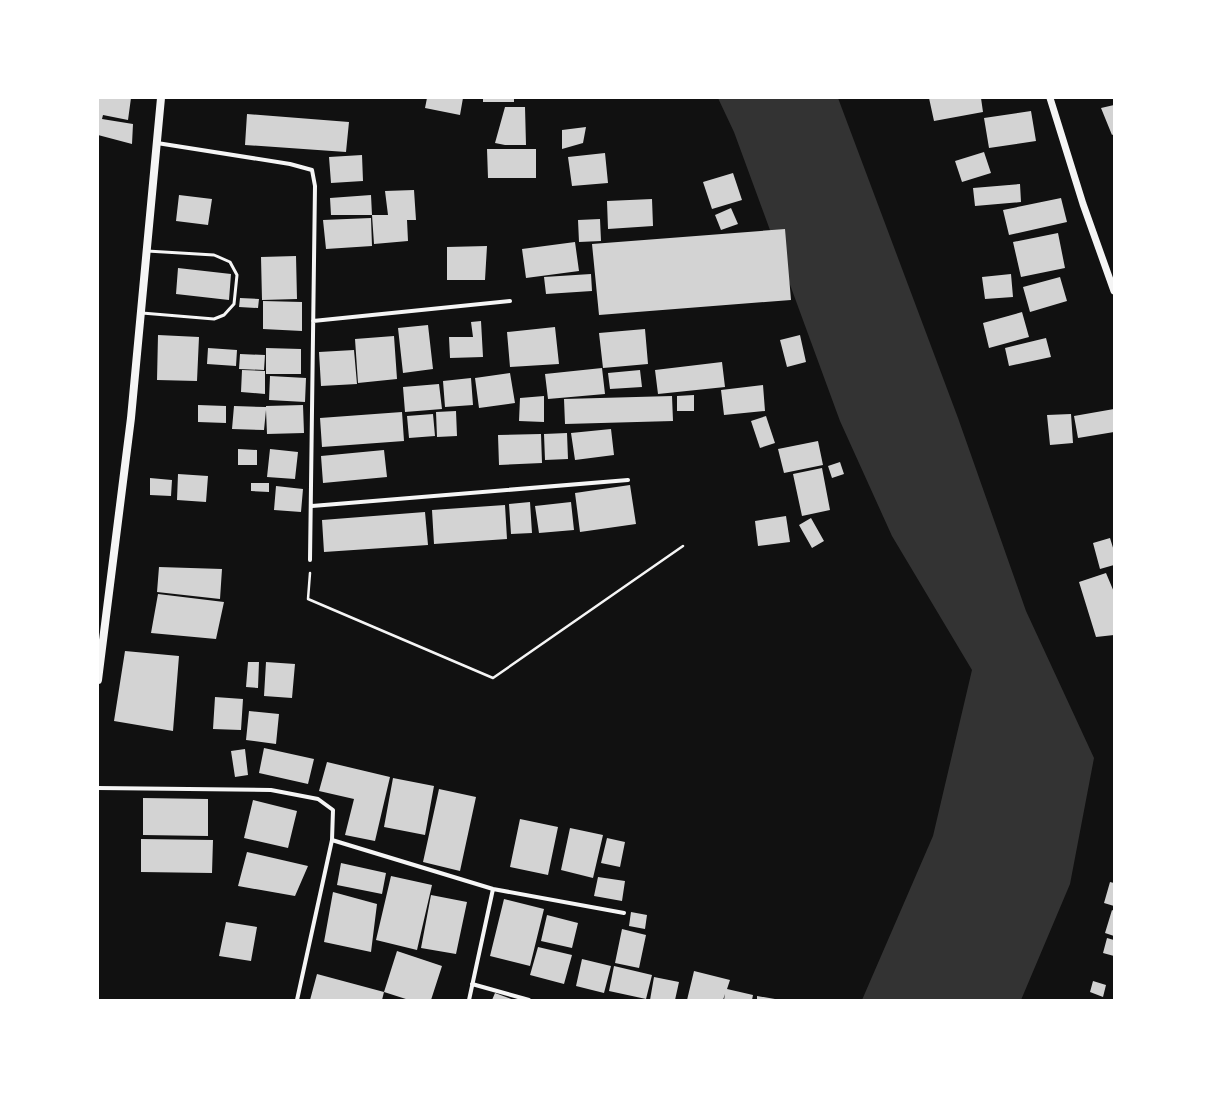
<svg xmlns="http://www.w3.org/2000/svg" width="1212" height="1098" font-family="'IBM Plex Serif',serif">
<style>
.water{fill:#333}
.building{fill:#d3d3d3}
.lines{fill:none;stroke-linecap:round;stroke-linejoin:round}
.path{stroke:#f5f5f5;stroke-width:2.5}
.service{stroke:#f5f5f5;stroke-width:3}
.minor{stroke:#f5f5f5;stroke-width:4}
.tertiary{stroke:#f5f5f5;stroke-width:7}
.secondary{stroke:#f5f5f5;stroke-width:8}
</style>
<rect width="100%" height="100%" fill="#111"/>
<!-- water -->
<path class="water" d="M718,98H838L958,418L1026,611L1094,758L1070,884L1021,1000H862L933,836L972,670L892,536L840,421L734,132Z"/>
<!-- building -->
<path class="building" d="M98,98H131L128,120L103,115L102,119L133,124L132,144L98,135Z
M427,98H463L460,115L425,108Z
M483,98H514V102H483Z
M929,98H981L983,112L934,121Z
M1114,105V134L1112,135L1101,108Z
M505,107H525L526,145H505L495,143Z
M1031,111L1036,141L989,148L984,118Z
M247,114L349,122L346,152L245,145Z
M586,127L583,143L562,149V130Z
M487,149H536V178H488Z
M984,152L991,173L962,182L955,161Z
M605,153L608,183L572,186L568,157Z
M362,155L363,181L331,183L329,157Z
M733,173L742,200L712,209L703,182Z
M1020,184L1021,202L975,206L973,188Z
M414,190L416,220H407L408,241L374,244L372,215H388L385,191Z
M179,195L212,199L208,225L176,221Z
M371,195L372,215H331L330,198Z
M1061,198L1067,222L1009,235L1003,210Z
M652,199L653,226L608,229L607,201Z
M731,208L738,224L721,230L715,215Z
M371,218L372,246L326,249L323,220Z
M600,219L601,241L579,242L578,220Z
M785,229L791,300L599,315L592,244Z
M1058,233L1065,268L1021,277L1013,242Z
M575,242L579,271L526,278L522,249Z
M487,246L485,280H447V247Z
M296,256L297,299L262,300L261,257Z
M178,268L231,274L229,300L176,294Z
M591,274L592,291L546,294L544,277Z
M1011,274L1013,297L985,299L982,277Z
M1060,277L1067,301L1030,312L1023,287Z
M240,298L259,299L258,308L239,307Z
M263,301L302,302V331L263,329Z
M1022,312L1029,337L989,348L983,323Z
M481,321L483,357L450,358L449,337H473L471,322Z
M428,325L433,369L403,373L398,328Z
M555,327L559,364L510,367L507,332Z
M645,329L648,364L603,368L599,333Z
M158,335L199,337L197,381L157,380Z
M800,335L806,362L787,367L780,340Z
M394,336L397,379L358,383L355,339Z
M1046,338L1051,357L1009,366L1005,348Z
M208,348L237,350L236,366L207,364Z
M266,348L301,349V374H266Z
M354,350L357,384L321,386L319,352Z
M240,354L265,355L264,370L239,369Z
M722,362L725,387L658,394L655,370Z
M602,368L605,394L548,399L545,374Z
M242,370L265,371V394L241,392Z
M640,370L642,387L610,389L608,373Z
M510,373L515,403L479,408L475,378Z
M270,376L306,378L305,402L269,400Z
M471,378L473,405L445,407L443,381Z
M439,384L442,409L405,412L403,387Z
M763,385L765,411L724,415L721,390Z
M694,395V411H677V396Z
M544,396V422L519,421L520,398Z
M672,396L673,421L565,424L564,399Z
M198,405L226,406V423L198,422Z
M303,405L304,433L267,434L266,410L264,430L232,429L234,406L266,407V406Z
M1114,409V432L1078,438L1074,416Z
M456,411L457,436L437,437L436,412Z
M402,412L404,441L322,447L320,418Z
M433,414L435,436L409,438L407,416Z
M1071,414L1073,443L1050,445L1047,415Z
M766,416L775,443L760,448L751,421Z
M611,429L614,455L575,460L571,433Z
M567,433L568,459L545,460L544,434Z
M541,434L542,463L499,465L498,435Z
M818,441L823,465L784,473L778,449Z
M238,449L257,450V465H238Z
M270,449L298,452L295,479L267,477Z
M384,450L387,477L323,483L321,456Z
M840,462L844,474L832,478L828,466Z
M822,468L830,510L802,516L793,474Z
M178,474L208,476L206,502L177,500Z
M150,478L172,480L171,496L150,495Z
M251,483H269V492L251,491Z
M630,485L636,524L580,532L575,493Z
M276,486L303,489L301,512L274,510Z
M530,502L532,533L511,534L509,504Z
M571,502L574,530L539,533L535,506Z
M505,505L507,539L434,544L432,510Z
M425,512L428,545L324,552L322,520Z
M786,516L790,542L758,546L755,521Z
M811,518L824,541L812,548L799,525Z
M1110,538L1114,551V565L1100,569L1093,543Z
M159,567L222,569L220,599L157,592Z
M1106,573L1114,592V635L1096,637L1079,582Z
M158,594L224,602L216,639L151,633Z
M125,651L179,656L173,731L114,721Z
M248,662H259L258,688L246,687Z
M266,662L295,664L292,698L264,696Z
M215,697L243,699L241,730L213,729Z
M249,711L279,714L276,744L246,740Z
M264,748L314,759L308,784L259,773Z
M245,749L248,775L235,777L231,751Z
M327,762L390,777L375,841L345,835L354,799L319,791Z
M393,778L434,786L425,835L384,827Z
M439,789L476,797L460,871L423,862Z
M143,798L208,799V836L143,835Z
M253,800L297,811L288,848L244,838Z
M520,819L558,827L548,875L510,867Z
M570,828L603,835L593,878L561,870Z
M607,838L625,842L620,867L601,863Z
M141,839L213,840L212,873L141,872Z
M247,852L308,866L295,896L238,886Z
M341,863L386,873L382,894L337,885Z
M391,876L432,885L417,950L376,940Z
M598,877L625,881L622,901L594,896Z
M1110,882L1114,883V906L1104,903Z
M333,892L377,904L371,952L324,942Z
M431,895L467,902L456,954L421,948Z
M504,899L544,909L530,966L490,956Z
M1112,910L1114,911V936L1105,933Z
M631,912L647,915L645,929L629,926Z
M547,915L578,923L572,948L541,941Z
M226,922L257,927L251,961L219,956Z
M622,929L646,935L639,968L615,963Z
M1107,938L1114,940V956L1103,953Z
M538,947L572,955L564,984L530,975Z
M397,951L442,966L431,1000H409L384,992Z
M582,959L611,966L604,993L576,986Z
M614,966L652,975L646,999L609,991Z
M694,971L730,980L727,989L753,995L752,1000H724L725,994L723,1000H687Z
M317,974L384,992L382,1000H310Z
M654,977L679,982L675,1000H650Z
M1093,981L1106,985L1103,997L1090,992Z
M495,993L514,1000H492Z
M757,996L775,999V1000H757Z"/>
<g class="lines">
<!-- path -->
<path class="path" d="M310,573L308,599L493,678L683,546"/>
<!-- service -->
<path class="service" d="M142,313L214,319L224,315L234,304L237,275L230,262L214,255L147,251"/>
<!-- minor -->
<path class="minor" d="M157,143L290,164L312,170L315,186L310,560
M313,321L510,301
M312,506L628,480
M98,788L271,790L318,799L333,810L332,840
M472,984L529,1000
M297,1000L332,840L493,889L624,913
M469,1000L493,889"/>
<!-- tertiary -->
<path class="tertiary" d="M1050,98L1083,204L1114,291"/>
<!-- secondary -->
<path class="secondary" d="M98,680L131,418L161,98"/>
</g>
<!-- border -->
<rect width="1212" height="1098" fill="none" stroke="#ffffff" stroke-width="198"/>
</svg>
